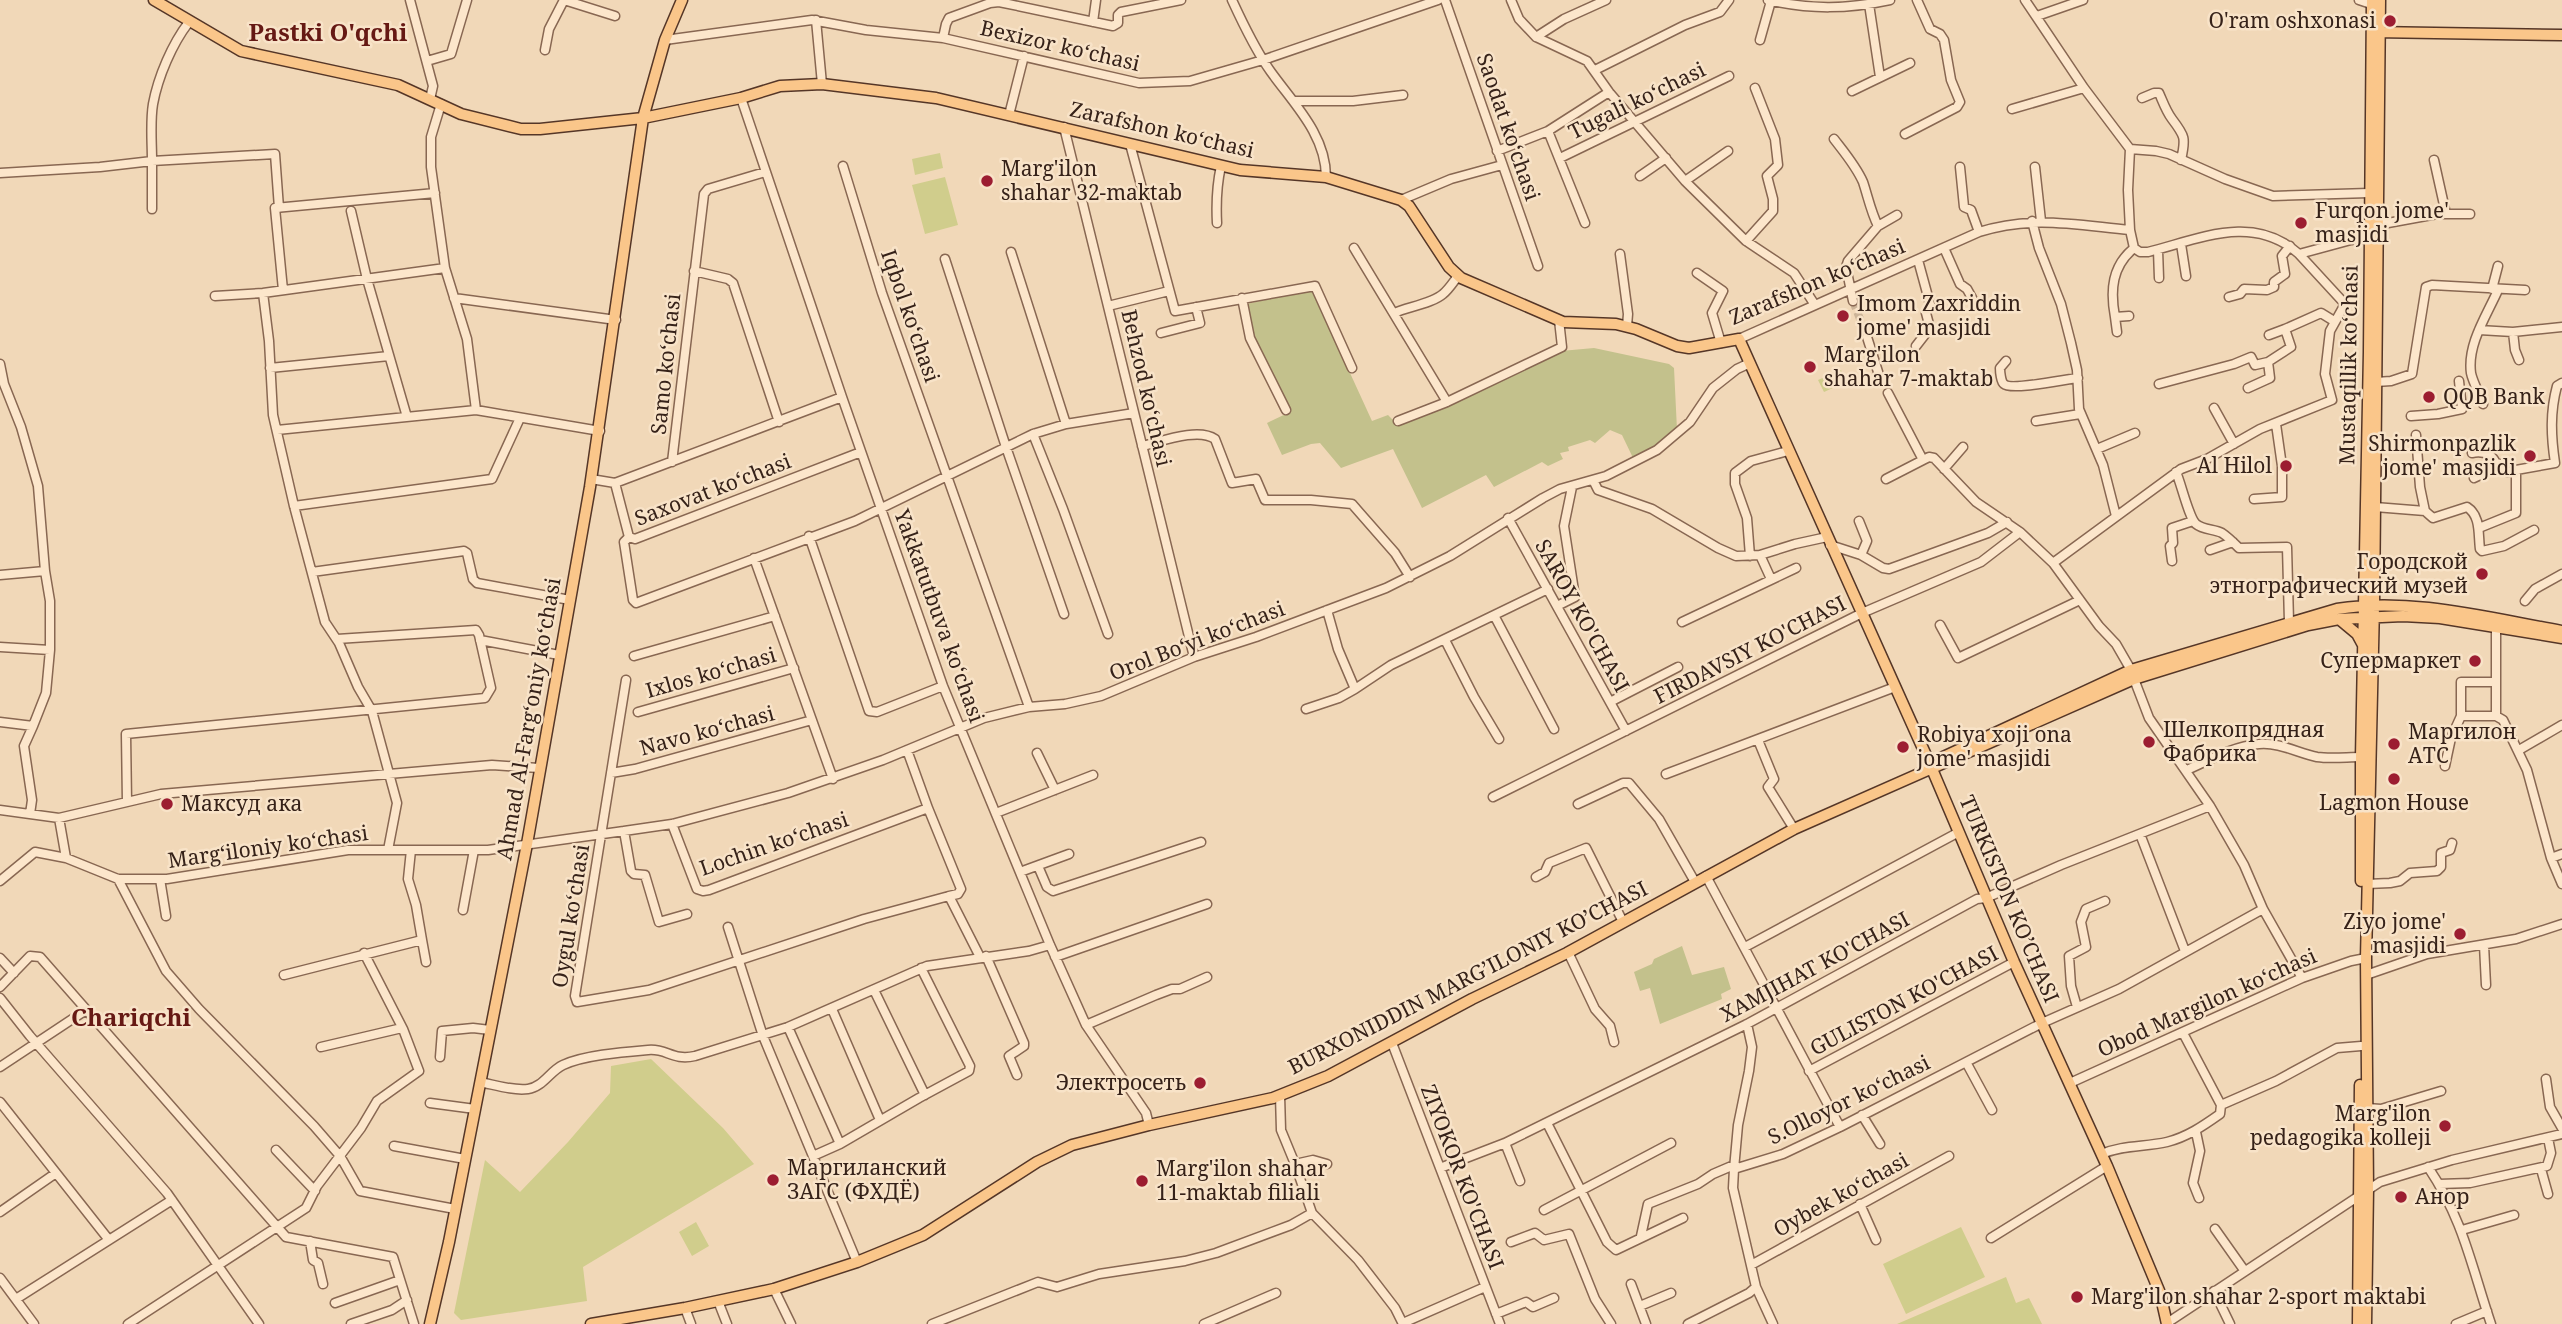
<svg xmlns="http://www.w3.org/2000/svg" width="2562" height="1324" font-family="'Noto Serif',serif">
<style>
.green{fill:#d0cd8c}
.cemetery{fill:#c3c18c}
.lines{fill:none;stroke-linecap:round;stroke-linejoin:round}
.minor-tunnel{stroke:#ccb498;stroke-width:8;stroke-dasharray:8 4;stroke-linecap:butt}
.minor-casing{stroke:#886752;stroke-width:11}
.major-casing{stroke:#553627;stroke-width:13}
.minor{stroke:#fce6cb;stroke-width:8}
.major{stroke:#fac68a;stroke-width:10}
.poi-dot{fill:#9c1d31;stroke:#f8e3c8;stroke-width:2.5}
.labels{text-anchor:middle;stroke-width:5;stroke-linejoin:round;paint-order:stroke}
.poi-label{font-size:21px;fill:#362219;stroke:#f8e3c8;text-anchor:start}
.street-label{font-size:21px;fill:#362219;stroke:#f8e3c8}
.quarter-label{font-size:24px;font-weight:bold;fill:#661914;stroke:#f8e3c8}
</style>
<rect width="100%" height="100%" fill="#f1d8b8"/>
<!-- green -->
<path class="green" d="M940,153L943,168L915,175L912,159Z
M945,177L958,225L925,234L912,185Z
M1841,370L1846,382L1824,392L1818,380Z
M651,1059L723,1128L754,1164L583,1267L587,1301L461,1320L454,1313L485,1160L520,1192L568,1142L610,1093L611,1066Z
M696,1222L709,1246L692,1256L679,1232Z
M1961,1227L1985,1277L1906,1314L1883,1264Z
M2006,1277L2016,1303L2029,1298L2042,1324H1897Z"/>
<!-- cemetery -->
<path class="cemetery" d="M1312,290L1372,421L1388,415L1393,420L1561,351L1594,348L1669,364L1674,368L1677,430L1634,460L1622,435L1610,430L1595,443L1590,440L1568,447L1569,451L1560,453L1563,459L1548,466L1542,462L1494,487L1486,475L1422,508L1393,449L1341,468L1320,443L1311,444L1282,455L1267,423L1290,412L1256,342L1247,304Z
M1682,946L1692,975L1724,967L1731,989L1721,994L1722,999L1660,1024L1650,988L1640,991L1634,972L1652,964L1654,959Z"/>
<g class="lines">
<!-- minor-tunnel -->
<path class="minor-tunnel" d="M1853,301L1867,337"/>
<defs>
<path id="minor" d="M410,0L433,86L430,99
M564,0L615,16
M1232,0C1243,24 1256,51 1271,72C1294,104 1326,135 1326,177
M1445,0L1538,266
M1511,0L1519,19L1536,37L1587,61L1609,92L1685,181L1746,241L1794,273L1815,305
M1768,0C1811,10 1848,9 1890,0
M2025,0L2084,88L2130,149L2156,151L2169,154L2225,179L2273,196L2369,193
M2359,0L2371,4
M1869,4L1880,77
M2037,16L2083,0
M816,20L822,84
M189,22C172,44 158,77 153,104C150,122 152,142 152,161L275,154L279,208
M1093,22L1096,0
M1536,37L1564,19L1606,0
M943,38L946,24L949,18L990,3L999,2L1113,26L1118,23V15L1121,12L1181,0
M665,40L812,20L866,30L943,38L1139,83L1190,81L1263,60L1438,0
M1760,40L1771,1
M545,50L549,29L564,0
M427,61L451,54L467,0
M1595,70L1685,25L1720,12L1729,0
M1852,91L1910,63
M741,98L842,397L943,686L1050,945L1086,1025L1146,1113L1149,1125
M2142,98L2154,93H2159C2163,102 2166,111 2172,119C2185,136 2186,138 2181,160
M1294,101H1353L1403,95
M441,104L431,137V167L445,268
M2012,109L2084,88
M1009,115L1024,56
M1064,127L1194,657
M1548,131L1585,223
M1905,134L1957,107L1960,102L1951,80L1944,40L1940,34L1930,29L1917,0
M1834,139C1844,152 1856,166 1863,182C1868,197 1871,212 1878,226
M1130,144L1175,311L1315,286L1352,368
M2130,149L2128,190L2130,230L2134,248L2140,252H2148C2200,239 2253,213 2299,254L2351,240L2369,239
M1497,151L1548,131L1609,92
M1560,158L1729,76
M2434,160L2446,214
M843,166L882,293L1029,707
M1960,167L1964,207L1971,210L1979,232
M2035,167L2041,221
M0,173L100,167L152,161V209
M1640,176L1666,158
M1685,181L1728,151
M1401,200L1451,179L1502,165
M351,211L367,279L407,417
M2032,221L2039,248L2061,304L2071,343L2077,370L2079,409L2103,465L2116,516
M1217,223C1216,204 1217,184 1221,166
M2377,225L2437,214H2470
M1746,241L1773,211V199L1767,176L1778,165L1775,139L1755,88
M2181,244L2186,276
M1354,248L1447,402
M1944,248L1960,284L1967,289L1972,298
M2158,250L2159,278
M1011,252L1066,424
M1620,254L1628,314L1627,326
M945,259L1006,447L1064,614
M694,271L728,279L733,283L779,422
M1697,273L1723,291L1712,313L1721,343
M2492,289L2498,266
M283,290L275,208L435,193
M263,293L269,341L273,415L294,506L325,622L339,643L358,687L372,711L397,803L388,850
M215,296L263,293L445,268L467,339L476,410L600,431
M2229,297L2240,294L2244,289L2267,290L2274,287V282L2285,274L2282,256L2290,246
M454,298L616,320
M1242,298L1250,338L1286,410
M1853,301L1846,267L1848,261L1878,226L1897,215
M1108,306L1169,291
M1394,313C1408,307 1433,303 1443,294C1449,289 1454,281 1458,276
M2129,316L2115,317C2110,290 2112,266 2134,248
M2115,317L2117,332
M2479,330L2513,332L2562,327
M2513,332L2515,350L2519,360
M1161,333L1200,323L1196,307
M2269,335L2285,329
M1867,337L1879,375
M1739,339L1979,232C2032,215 2076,225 2130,230
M1916,346L1930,328L1926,313L1930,304L1918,260
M2006,361L2000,368C2000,372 2001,382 2004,384C2011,391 2066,379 2078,378
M0,364L4,384L21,427L38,486L45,571L50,601V650L46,693L33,726
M270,368L389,356
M2376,382L2391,381L2412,374L2426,287L2432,285L2525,290
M2159,384L2234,364L2251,357L2255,365L2268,362L2291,347L2285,329L2321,313L2334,321
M2248,388L2270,378L2268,362
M1888,393L1923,460L1929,457L1934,458L1976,502L2020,532L2053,563L2099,626L2116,644L2131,670
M2483,404C2480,394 2473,383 2471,373C2467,344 2487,315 2498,290
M2214,408L2234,444
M2411,416L2438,414L2462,409L2459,381
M1398,421L1447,402L1562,347L1559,320
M2036,421L2080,414
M277,430L476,410
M1033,434L1063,509L1108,634
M2416,435L2420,487L2425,511
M1142,446C1160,442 1198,427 1215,439L1232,483L1256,479L1265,500H1311L1352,504L1395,553L1410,577
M2097,449L2135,433
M2472,453C2482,451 2491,453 2496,463L2500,464L2507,472H2514
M672,462L704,194L708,189L765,172
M1944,469L1963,447
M2176,472C2181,483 2189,518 2196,524C2203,530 2214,529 2222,533C2228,537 2234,543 2239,548L2287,547L2289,622
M2474,478L2489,471L2496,463
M591,479L615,483L842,397
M1886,479L1923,460
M1594,482L1598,490L1652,509L1718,548L1736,556L1760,555L1795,544L1827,537
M615,483L629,537L635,539L861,452
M2254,499L2282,497V466L2276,424
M294,506L492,479L520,418
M2375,507L2425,511L2433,518L2467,507C2481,516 2478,534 2480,549L2482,551L2504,546L2534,530
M1508,518L1626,731
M1859,521L1867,541L1861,555
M2479,528L2516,513V470L2555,463C2551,436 2550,412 2557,386L2562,383
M809,536L869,711L877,712L943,686
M629,537L624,542L633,600L636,603L855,521L1033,434L1066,424L1134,413
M1830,545L1861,555L1883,568L1889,569L1988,533L2007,522
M2210,550L2233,542
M1760,555L1771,579
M1750,556L1747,518L1735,484V473L1751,461L1788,451
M754,558L833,779
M2172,561L2170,546L2173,543L2172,528L2193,521
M2053,563L2181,469L2207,459L2260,429L2332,400L2325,374L2330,331L2345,304L2299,254
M312,572L464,551L467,553L473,579L477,583L570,600
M0,575L45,571
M2525,601L2535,589L2562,574
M1557,606L1575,597L1564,526L1572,487
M1327,610L1338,649L1355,689L1391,665L1548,589
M1495,617L1554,729
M1682,622L1796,568
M1940,625L1958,658L2080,600
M480,640L559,655
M1445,640L1474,697L1499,739
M0,647L50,650
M634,656L775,616
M2134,679L2149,718L2210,806L2244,865L2263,909L2302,978
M626,680L575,996L577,1002L649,990L864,919L949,896L980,957
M1610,702L1678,667
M1306,709L1339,698L1355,689
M638,712L794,668
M2461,716H2496V682
M2496,716L2503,720L2527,770L2551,858L2562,884
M0,722L33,726L24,746L32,800L30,814
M1758,740L1774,779L1768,787L1794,829
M2519,750L2562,725
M1037,753L1055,790
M2445,766L2451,738L2461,716V682H2496V626
M2187,770C2209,760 2234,746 2259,744C2279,742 2298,753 2317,757C2331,759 2347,757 2361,757
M611,773L635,769L812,720
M1666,774L1895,687
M1493,797L1862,613L1981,562L2020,532
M127,802L126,734L485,698L491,688L479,635L476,630L337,639
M1578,804L1623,783H1629L1659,819L1695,882
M928,808L961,889L958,894L949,896
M0,810L59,818L161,794L492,765L539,768
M996,813L1093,775
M59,818L66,858L118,879H167L348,850H488L624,831L672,824L788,793L883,760L984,718L1029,707L1065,704L1101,696L1194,657L1256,637L1386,588L1450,556L1543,498L1560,489L1606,476L1657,450L1690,422L1713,388L1737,369L1750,363
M672,824L697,889L703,891L709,890L928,808L907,750
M624,831L631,871L634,874L645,875L659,922L687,914
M2140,834L2185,951
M2551,858L2562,854
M1038,866L1047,887L1053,891L1201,842
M1020,872L1069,854
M1706,876L1840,1127
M1536,877L1545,872L1549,863L1586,848L1623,922
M118,879L166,971L199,1009L314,1126L340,1156L360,1191L455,1209
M160,879L166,916
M0,881L35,852L66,858
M2367,884L2390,883L2400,881L2410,873L2437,871L2441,867V853L2450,850L2452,843
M463,910L474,850
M728,927L763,1036L857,1262
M422,940L426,962
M2484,945L2486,985
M1745,947L1959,832
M1568,952L1595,1009L1610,1026L1614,1042
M986,956L1024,1043V1046L1009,1056L1017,1075
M1055,957L1207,904
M0,958L14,973
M284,975L422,940L416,905L408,879L411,850
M2366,975L2427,954L2516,939L2562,924
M0,987L30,956L40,957L286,1237L393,1257L414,1324
M874,990L925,1095
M0,998L30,1036L167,1193L259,1324
M2077,1007L2071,986L2069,956L2086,947L2081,922L2086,909L2105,901
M832,1009L880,1120
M1086,1025L1156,995L1172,989H1180L1207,977
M788,1027L840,1144
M2183,1033L2221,1105
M1392,1043L1500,1324
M321,1047L402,1028
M440,1057L442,1031L473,1028L490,1030
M1966,1062L1992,1110
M0,1067L86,1010
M1809,1071L2014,962
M2546,1079L2550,1107L2562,1128
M480,1082C495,1085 513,1091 528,1089C543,1087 550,1071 563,1065C584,1055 624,1052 648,1050C667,1048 672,1061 695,1056L788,1027L927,966L1029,951L1050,945
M2070,1083L2302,978L2351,961L2366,958
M1280,1095L1281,1130L1295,1164L1312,1213L1358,1260L1395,1308L1403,1324
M0,1102L109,1240
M430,1103L475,1109
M2367,1108L2381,1109L2441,1091
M1862,1115L1880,1144
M1547,1123L1607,1242L1616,1250L1683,1218
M2196,1132L2200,1151L2193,1183L2199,1198
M1505,1143L1520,1181
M394,1146L465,1159
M276,1150L315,1191
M2102,1154C2122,1145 2145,1147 2167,1142C2187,1137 2203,1126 2220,1114L2221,1105L2276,1081L2337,1048L2361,1046
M813,1156L840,1144L919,1098L969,1071L970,1066L921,968
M1295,1164L1313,1160L1327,1164
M2428,1167C2464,1221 2471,1265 2491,1324
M1440,1168L1505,1143L1747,1024L1977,899L1986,898L2061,865L2210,806
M1734,1169L1738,1125L1749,1071L1752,1047L1747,1024
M2541,1169L2548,1194
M2439,1184L2470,1183L2547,1166L2551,1153L2548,1138
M1860,1204L1876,1240
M1544,1210L1671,1143
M0,1212L56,1173
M2215,1229L2244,1270
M2462,1230L2514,1215
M1641,1236L1648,1204L1698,1184L1713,1174L1734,1165
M1991,1238L2107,1166
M310,1241L313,1260L318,1263L323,1284
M1511,1242L1535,1233L1544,1240L1569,1234L1595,1299L1611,1324
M1751,1265L1949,1156
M0,1278L34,1324
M1631,1284L1646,1324
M1756,1287L1773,1324
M774,1289L791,1324
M2214,1291L2230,1324
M16,1299L172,1200
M718,1301L727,1324
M335,1303L400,1280
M1640,1306L1671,1293
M685,1308L691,1324
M1496,1314L1526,1302L1533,1307L1554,1298
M1403,1323L1485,1287
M2167,1323L2380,1182L2452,1160L2562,1134
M128,1324L306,1208L317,1186L361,1128L377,1101L419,1071L403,1029L364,953
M351,1324L392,1310L407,1300
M932,1324L1038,1282L1057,1287L1099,1274L1185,1261L1216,1253L1291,1225L1312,1213
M1204,1324L1276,1293
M1688,1324L1749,1293L1756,1287L1733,1188L1734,1169L1783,1154L1840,1127L2042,1023L2119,989L2263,909
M2456,1324L2487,1311"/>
<path id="major" d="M154,0L241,51L398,85L461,114L521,129H540L643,118L741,98L780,86L822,84L936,98L1240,170L1326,177L1401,200L1409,206L1449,267L1461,278L1563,322L1616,324L1636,329L1677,346L1689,348L1739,339L1929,762L2014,962L2107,1166L2160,1293L2167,1324
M2374,32L2562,35
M2339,619L2357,634L2364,647
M1926,765L2131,670L2337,609C2412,597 2488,618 2562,631
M2361,881V757L2369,352L2372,0
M430,1324L449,1242L527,844L590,487L643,118L665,40L682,0
M591,1324L685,1308L774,1289L857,1262L923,1235L1037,1162L1072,1145L1149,1125L1273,1098L1328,1076L1472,999L1567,953L1794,829L2134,679L2308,625L2339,619L2403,616L2440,618L2562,638
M2358,1324L2360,1085
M2366,1324L2368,1189L2366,958L2374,605L2380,0"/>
</defs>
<!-- minor casing -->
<use href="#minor" class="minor-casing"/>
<!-- major casing -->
<use href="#major" class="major-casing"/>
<!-- minor -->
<use href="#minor" class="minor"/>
<!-- major -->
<use href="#major" class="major"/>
</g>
<!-- markers -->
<g class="poi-dot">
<circle cx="2390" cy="21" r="7"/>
<circle cx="987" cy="181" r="7"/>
<circle cx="2301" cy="223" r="7"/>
<circle cx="1843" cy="316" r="7"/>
<circle cx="1810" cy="367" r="7"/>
<circle cx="2429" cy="397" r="7"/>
<circle cx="2530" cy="456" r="7"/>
<circle cx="2286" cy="466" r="7"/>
<circle cx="2482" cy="574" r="7"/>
<circle cx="2475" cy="661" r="7"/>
<circle cx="2149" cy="742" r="7"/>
<circle cx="2394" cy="744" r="7"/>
<circle cx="1903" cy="747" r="7"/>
<circle cx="2394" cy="779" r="7"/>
<circle cx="167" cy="804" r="7"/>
<circle cx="2460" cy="934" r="7"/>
<circle cx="1200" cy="1083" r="7"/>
<circle cx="2445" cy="1126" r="7"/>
<circle cx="773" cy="1180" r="7"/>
<circle cx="1142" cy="1181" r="7"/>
<circle cx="2401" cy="1197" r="7"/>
<circle cx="2077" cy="1297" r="7"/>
</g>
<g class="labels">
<!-- poi labels -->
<g class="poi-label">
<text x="2376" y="28" text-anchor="end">O'ram oshxonasi</text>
<text x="1001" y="176">Marg'ilon<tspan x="1001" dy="24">shahar 32-maktab</tspan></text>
<text x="2315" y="218">Furqon jome'<tspan x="2315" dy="24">masjidi</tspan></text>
<text x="1857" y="311">Imom Zaxriddin<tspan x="1857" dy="24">jome' masjidi</tspan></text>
<text x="1824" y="362">Marg'ilon<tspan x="1824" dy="24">shahar 7-maktab</tspan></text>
<text x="2443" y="404">QQB Bank</text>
<text x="2516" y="451" text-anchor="end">Shirmonpazlik<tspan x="2516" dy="24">jome' masjidi</tspan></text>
<text x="2272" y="473" text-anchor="end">Al Hilol</text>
<text x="2468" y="569" text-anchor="end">Городской<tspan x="2468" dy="24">этнографический музей</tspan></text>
<text x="2461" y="668" text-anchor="end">Супермаркет</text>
<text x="2163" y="737">Шелкопрядная<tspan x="2163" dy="24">Фабрика</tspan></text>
<text x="2408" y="739">Маргилон<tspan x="2408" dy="24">АТС</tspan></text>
<text x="1917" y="742">Robiya xoji ona<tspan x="1917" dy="24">jome' masjidi</tspan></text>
<text x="2394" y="810" text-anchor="middle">Lagmon House</text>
<text x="181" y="811">Максуд ака</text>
<text x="2446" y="929" text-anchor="end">Ziyo jome'<tspan x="2446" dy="24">masjidi</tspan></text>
<text x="1186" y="1090" text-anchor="end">Электросеть</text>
<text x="2431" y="1121" text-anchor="end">Marg'ilon<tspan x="2431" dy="24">pedagogika kolleji</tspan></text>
<text x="787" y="1175">Маргиланский<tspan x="787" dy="24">ЗАГС (ФХДЁ)</tspan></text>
<text x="1156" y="1176">Marg'ilon shahar<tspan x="1156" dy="24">11-maktab filiali</tspan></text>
<text x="2415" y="1204">Анор</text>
<text x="2091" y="1304">Marg'ilon shahar 2-sport maktabi</text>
</g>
<!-- street labels -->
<g class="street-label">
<text transform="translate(1060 46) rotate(13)" y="7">Bexizor koʻchasi</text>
<text transform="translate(1637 101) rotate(-26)" y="7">Tugali koʻchasi</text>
<text transform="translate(1508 127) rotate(71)" y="7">Saodat koʻchasi</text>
<text transform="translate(1162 130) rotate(13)" y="7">Zarafshon koʻchasi</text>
<text transform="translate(1817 282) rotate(-23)" y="7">Zarafshon koʻchasi</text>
<text transform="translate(910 316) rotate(71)" y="7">Iqbol koʻchasi</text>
<text transform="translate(666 364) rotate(-84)" y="7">Samo koʻchasi</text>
<text transform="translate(2349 365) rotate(-89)" y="7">Mustaqillik koʻchasi</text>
<text transform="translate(1146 388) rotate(77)" y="7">Behzod koʻchasi</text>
<text transform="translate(713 490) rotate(-21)" y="7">Saxovat koʻchasi</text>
<text transform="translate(939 616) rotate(70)" y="7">Yakkatutbuva koʻchasi</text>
<text transform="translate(1582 616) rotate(61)" y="7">SAROY KO'CHASI</text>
<text transform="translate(1197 641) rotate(-21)" y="7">Orol Boʻyi koʻchasi</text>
<text transform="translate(1750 650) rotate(-27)" y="7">FIRDAVSIY KO'CHASI</text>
<text transform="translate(711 673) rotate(-16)" y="7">Ixlos koʻchasi</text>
<text transform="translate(529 719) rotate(-80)" y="7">Ahmad Al-Fargʻoniy koʻchasi</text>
<text transform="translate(707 731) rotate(-15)" y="7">Navo koʻchasi</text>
<text transform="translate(774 844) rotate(-19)" y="7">Lochin koʻchasi</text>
<text transform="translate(268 847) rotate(-8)" y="7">Margʻiloniy koʻchasi</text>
<text transform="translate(2009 899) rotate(67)" y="7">TURKISTON KO’CHASI</text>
<text transform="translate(571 916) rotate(-81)" y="7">Oygul koʻchasi</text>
<text transform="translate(1815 967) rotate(-28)" y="7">XAMJIHAT KO'CHASI</text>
<text transform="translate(1468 978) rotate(-27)" y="7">BURXONIDDIN MARG’ILONIY KO’CHASI</text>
<text transform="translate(1904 1001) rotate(-28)" y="7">GULISTON KO'CHASI</text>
<text transform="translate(2207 1003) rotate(-24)" y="7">Obod Margilon koʻchasi</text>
<text transform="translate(1849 1100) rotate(-26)" y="7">S.Olloyor koʻchasi</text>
<text transform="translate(1462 1177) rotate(69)" y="7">ZIYOKOR KO'CHASI</text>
<text transform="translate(1841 1195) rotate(-29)" y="7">Oybek koʻchasi</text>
</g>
<!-- quarter labels -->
<g class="quarter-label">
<text x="328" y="41">Pastki O'qchi</text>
<text x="131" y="1026">Chariqchi</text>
</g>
</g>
</svg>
